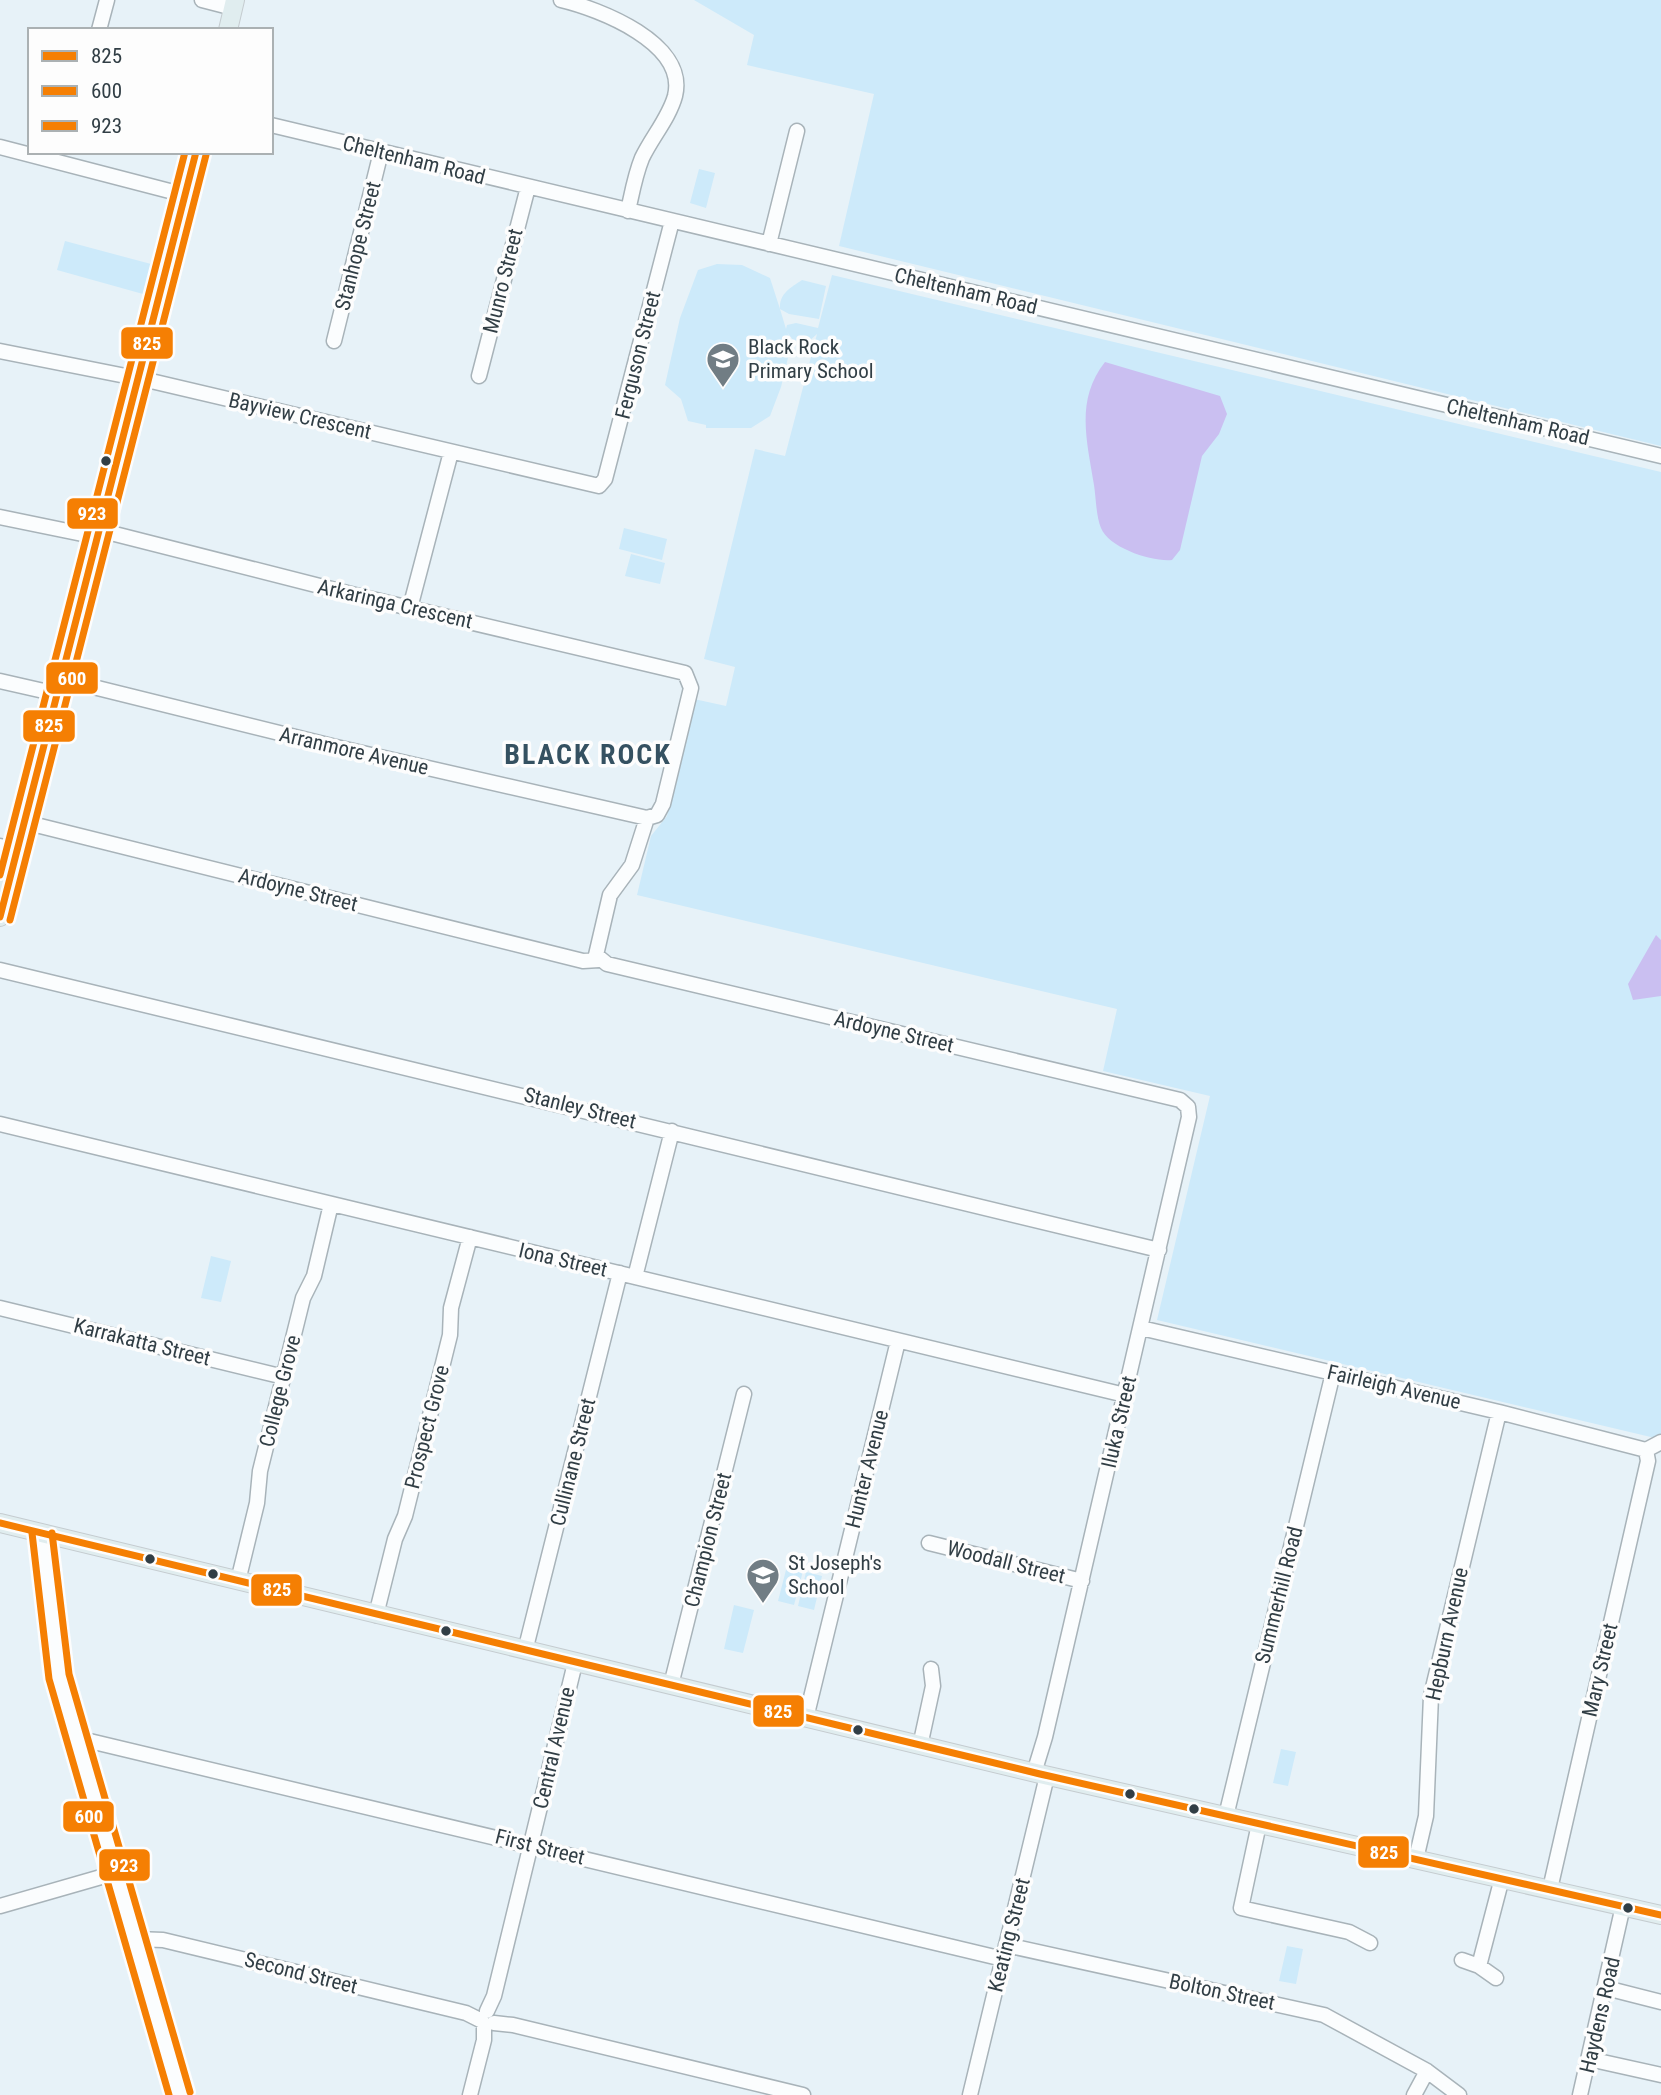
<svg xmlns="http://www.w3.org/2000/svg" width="1661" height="2095" font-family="'Roboto Condensed',sans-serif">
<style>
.green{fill:#cdeafa}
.water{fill:#cabff1}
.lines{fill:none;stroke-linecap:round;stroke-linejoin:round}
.minor-casing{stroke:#a8b3b9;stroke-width:17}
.major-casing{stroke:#c5ccd0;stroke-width:20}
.minor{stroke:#fbfdfe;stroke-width:14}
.major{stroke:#e0edef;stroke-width:18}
.bus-1-casing{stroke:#fdfdfd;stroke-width:12}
.bus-2-casing{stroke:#fdfdfd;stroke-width:12}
.bus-3-casing{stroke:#fdfdfd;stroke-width:12}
.bus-1{stroke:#f57f03;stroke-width:7}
.bus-2{stroke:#f57f03;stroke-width:7}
.bus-3{stroke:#f57f03;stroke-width:7}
.bus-dot{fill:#313e45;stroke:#fdfdfd;stroke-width:2.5}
.labels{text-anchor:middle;stroke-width:7;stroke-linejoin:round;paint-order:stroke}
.street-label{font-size:21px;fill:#313e45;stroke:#fdfdfd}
.poi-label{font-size:21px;fill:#313e45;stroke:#fdfdfd;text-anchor:start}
.district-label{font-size:28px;font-weight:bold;letter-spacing:2px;fill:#355161;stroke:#fdfdfd}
.line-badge{stroke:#fdfdfd;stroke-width:2.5}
.badge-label{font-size:19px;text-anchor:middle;font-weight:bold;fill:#fff}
</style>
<rect width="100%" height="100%" fill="#e7f2f8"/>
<!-- green -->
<path class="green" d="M694,0H1661V446L839,246L874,94L747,65L754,35Z
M699,169L715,173L706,208L690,203Z
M65,241L151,264L143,294L57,270Z
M717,264L742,265L770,278L780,309C779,294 790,288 802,280L826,286L819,319L789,314L780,309L786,329L787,325L796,323L818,328L832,275L1661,472V1435L1655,1438L1157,1320L1210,1096L1103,1071L1117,1009L637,895L651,836L667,816L694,699L726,706L735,667L704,659L755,449L785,456L817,334L807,343L793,340L787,332L792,341L781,387L770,416L751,428H706V425L688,421L681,399L665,385L680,318L698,270Z
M624,528L667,539L662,560L619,549Z
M631,554L665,563L660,584L625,576Z
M211,1256L231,1261L221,1302L201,1298Z
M787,1566L803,1571L794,1605L778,1601Z
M806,1572L822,1576L814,1610L798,1606Z
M734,1605L754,1610L743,1653L724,1649Z
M1281,1749L1296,1752L1288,1786L1273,1783Z
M1287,1946L1303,1949L1296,1984L1279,1981Z"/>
<!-- water -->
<path class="water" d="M1105,362L1220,396L1227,414L1219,434L1202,456L1180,550L1172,560C1152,562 1109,548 1101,528C1096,516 1096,498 1094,485C1087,441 1075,400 1105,362Z
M1656,935L1661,940V996L1633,1000L1628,984Z"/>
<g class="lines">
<defs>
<path id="minor" d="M202,0L233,8
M561,0C599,9 688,43 675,96C669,118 652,137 642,158C635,175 632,193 628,211
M99,30L107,0
M271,125L1661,456
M0,147L185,195
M769,244L797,131
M334,341L381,152
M0,351L151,381L599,486L605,479L672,221
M479,376L528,187
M0,517L97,537
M99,530L359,596L685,673L691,688L663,804L657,815L647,818L632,865L610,895L596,955
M410,608L451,452
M61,679L336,747L647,818
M0,681L57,694
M24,822L583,961L599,960
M0,846L18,850
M596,955L607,964L1180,1100L1188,1107L1189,1117L1045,1737L1034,1773
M0,970L1159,1250
M0,1124L1125,1395
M635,1277L672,1131
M0,1308L284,1377
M1141,1328L1499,1412L1646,1450
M1646,1450L1661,1442
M42,1533V1553L59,1676L180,2095
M929,1543L1082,1581
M238,1581L257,1503L260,1471L303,1298L314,1276L331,1204
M376,1615L395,1539L405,1516L450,1335L451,1308L470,1237
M525,1651L620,1273
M671,1685L744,1394
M806,1718L898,1341
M77,1738L1003,1959
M920,1746L933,1686L931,1669
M1226,1816L1333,1373
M1259,1824L1241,1908L1349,1932L1370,1943
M1416,1859L1426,1816L1431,1696L1499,1412
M1550,1889L1648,1461L1646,1450
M0,1906L115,1873
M136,1939L163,1940L466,2013L482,2021
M1006,1945L1324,2015L1427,2071L1459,2095
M1462,1960L1479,1966L1502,1878
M1479,1966L1496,1978
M1606,1988L1661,2002
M487,2011L494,1996L575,1663
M494,2023L513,2025L803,2095
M1589,2059L1661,2075
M470,2095L484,2040V2024
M970,2095L1047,1776
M1414,2095L1427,2071
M1580,2095L1623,1906"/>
<path id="major" d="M228,30L235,0
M0,917L196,152
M0,1523L1040,1774L1661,1915"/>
</defs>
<!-- minor casing -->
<use href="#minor" class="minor-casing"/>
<!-- major casing -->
<use href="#major" class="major-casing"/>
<!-- minor -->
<use href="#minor" class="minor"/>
<!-- major -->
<use href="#major" class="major"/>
<defs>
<path id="bus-1" d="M0,917L196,152
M0,1523L1040,1774L1661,1915"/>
<path id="bus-2" d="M10,920L206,155
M32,1533L49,1679L169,2095"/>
<path id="bus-3" d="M0,875L185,152
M52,1533L69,1674L190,2092"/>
</defs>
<!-- bus-1 casing -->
<use href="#bus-1" class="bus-1-casing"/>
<!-- bus-2 casing -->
<use href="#bus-2" class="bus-2-casing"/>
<!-- bus-3 casing -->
<use href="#bus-3" class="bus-3-casing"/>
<!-- bus-1 -->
<use href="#bus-1" class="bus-1"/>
<!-- bus-2 -->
<use href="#bus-2" class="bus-2"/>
<!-- bus-3 -->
<use href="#bus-3" class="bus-3"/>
</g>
<!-- icons -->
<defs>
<symbol id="school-pin" viewBox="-11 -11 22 30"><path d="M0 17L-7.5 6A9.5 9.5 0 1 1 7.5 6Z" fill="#717d84" stroke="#fdfdfd"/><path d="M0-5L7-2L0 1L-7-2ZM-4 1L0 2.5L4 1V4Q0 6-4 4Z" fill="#fff"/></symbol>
</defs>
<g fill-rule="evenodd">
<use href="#school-pin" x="704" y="340" width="38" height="52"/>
<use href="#school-pin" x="744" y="1556" width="38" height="52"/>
</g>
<!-- markers -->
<g class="bus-dot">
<circle cx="106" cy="461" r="6"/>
<circle cx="150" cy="1559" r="6"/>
<circle cx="213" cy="1574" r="6"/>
<circle cx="446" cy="1631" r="6"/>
<circle cx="858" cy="1730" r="6"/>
<circle cx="1130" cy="1794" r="6"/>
<circle cx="1194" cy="1809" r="6"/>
<circle cx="1628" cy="1908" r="6"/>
</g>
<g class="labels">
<!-- street labels -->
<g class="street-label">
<text transform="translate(414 160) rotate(14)" y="7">Cheltenham Road</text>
<text transform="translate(358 246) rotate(-76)" y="7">Stanhope Street</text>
<text transform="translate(503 281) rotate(-76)" y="7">Munro Street</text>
<text transform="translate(966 291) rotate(13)" y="7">Cheltenham Road</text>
<text transform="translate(638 355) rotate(-76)" y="7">Ferguson Street</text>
<text transform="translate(300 416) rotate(13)" y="7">Bayview Crescent</text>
<text transform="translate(1518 422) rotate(13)" y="7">Cheltenham Road</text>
<text transform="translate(395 604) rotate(13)" y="7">Arkaringa Crescent</text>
<text transform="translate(354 751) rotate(13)" y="7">Arranmore Avenue</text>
<text transform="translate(298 890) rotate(14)" y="7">Ardoyne Street</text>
<text transform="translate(894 1032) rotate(13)" y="7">Ardoyne Street</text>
<text transform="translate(580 1108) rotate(14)" y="7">Stanley Street</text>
<text transform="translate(563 1260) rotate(13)" y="7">Iona Street</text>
<text transform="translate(142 1342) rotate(14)" y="7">Karrakatta Street</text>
<text transform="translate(1394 1387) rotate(13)" y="7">Fairleigh Avenue</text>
<text transform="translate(280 1391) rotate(-76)" y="7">College Grove</text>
<text transform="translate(1119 1422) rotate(-77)" y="7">Iluka Street</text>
<text transform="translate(427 1427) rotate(-76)" y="7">Prospect Grove</text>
<text transform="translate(573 1462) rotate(-76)" y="7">Cullinane Street</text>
<text transform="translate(867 1469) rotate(-76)" y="7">Hunter Avenue</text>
<text transform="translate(708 1540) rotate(-76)" y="7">Champion Street</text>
<text transform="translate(1006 1562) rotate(14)" y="7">Woodall Street</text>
<text transform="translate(1279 1595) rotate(-76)" y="7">Summerhill Road</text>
<text transform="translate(1447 1634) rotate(-78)" y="7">Hepburn Avenue</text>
<text transform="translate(1600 1670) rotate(-77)" y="7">Mary Street</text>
<text transform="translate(554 1748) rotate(-77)" y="7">Central Avenue</text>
<text transform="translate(540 1847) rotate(14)" y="7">First Street</text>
<text transform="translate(1009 1935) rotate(-76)" y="7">Keating Street</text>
<text transform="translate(301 1973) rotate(14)" y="7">Second Street</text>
<text transform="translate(1222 1992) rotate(12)" y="7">Bolton Street</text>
<text transform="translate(1600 2015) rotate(-77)" y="7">Haydens Road</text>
</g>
<!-- poi labels -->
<g class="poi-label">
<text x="748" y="354">Black Rock<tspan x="748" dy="24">Primary School</tspan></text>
<text x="788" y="1570">St Joseph's<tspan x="788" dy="24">School</tspan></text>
</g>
<!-- district labels -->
<g class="district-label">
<text x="588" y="764">BLACK ROCK</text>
</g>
</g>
<g class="line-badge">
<rect x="120" y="326" width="54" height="34" rx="7" fill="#f57f03"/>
<rect x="66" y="497" width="53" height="33" rx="7" fill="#f57f03"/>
<rect x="45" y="661" width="54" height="34" rx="7" fill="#f57f03"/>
<rect x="22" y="709" width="54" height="34" rx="7" fill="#f57f03"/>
<rect x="250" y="1573" width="53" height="34" rx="7" fill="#f57f03"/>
<rect x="752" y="1694" width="53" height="34" rx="7" fill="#f57f03"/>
<rect x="62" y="1800" width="53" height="33" rx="7" fill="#f57f03"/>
<rect x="1357" y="1835" width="53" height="34" rx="7" fill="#f57f03"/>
<rect x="98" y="1848" width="53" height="34" rx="7" fill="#f57f03"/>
</g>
<g class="badge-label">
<text x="147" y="350">825</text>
<text x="92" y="520">923</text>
<text x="72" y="685">600</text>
<text x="49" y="732">825</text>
<text x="277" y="1596">825</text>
<text x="778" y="1718">825</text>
<text x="89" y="1823">600</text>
<text x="1384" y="1859">825</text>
<text x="124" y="1872">923</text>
</g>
<!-- legend -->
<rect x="28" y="28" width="245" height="126" fill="#fdfdfd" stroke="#abb1b3" stroke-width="2"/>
<rect x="42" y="51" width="35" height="10" fill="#f57f03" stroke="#abb1b3" stroke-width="2"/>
<text x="91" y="63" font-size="21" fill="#313e45">825</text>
<rect x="42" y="86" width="35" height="10" fill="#f57f03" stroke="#abb1b3" stroke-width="2"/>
<text x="91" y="98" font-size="21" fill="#313e45">600</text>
<rect x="42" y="121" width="35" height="10" fill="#f57f03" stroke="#abb1b3" stroke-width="2"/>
<text x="91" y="133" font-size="21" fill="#313e45">923</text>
</svg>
